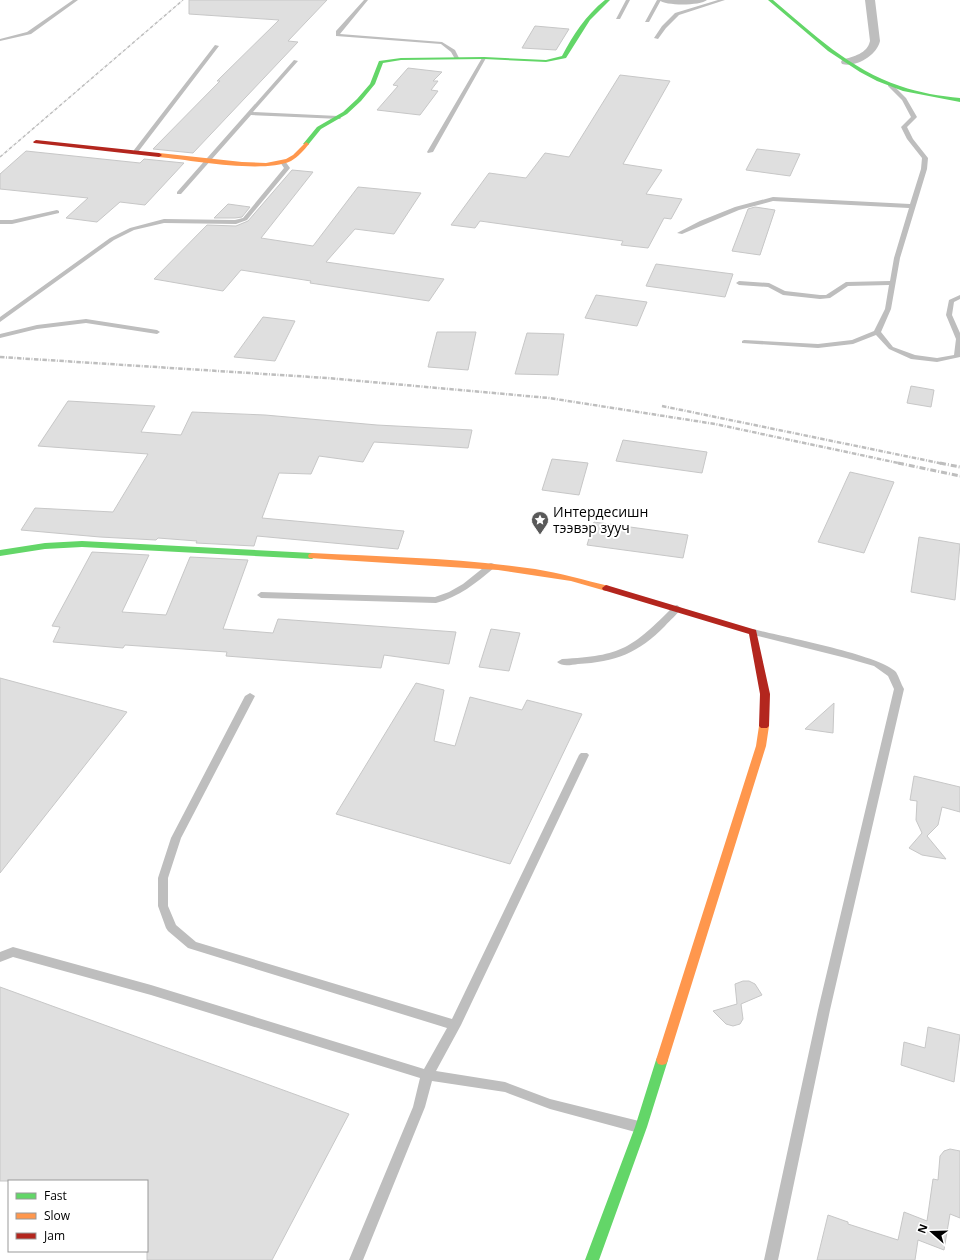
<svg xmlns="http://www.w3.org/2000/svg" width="960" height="1260" font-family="'Open Sans',sans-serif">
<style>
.building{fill:#dfdfdf;stroke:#c7c7c7}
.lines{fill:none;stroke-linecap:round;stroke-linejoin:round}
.lane{fill:#bebebe;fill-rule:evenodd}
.street{fill:#bebebe;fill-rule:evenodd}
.fast{fill:#63d668;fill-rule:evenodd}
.slow{fill:#ff974d;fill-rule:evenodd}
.jam{fill:#b3261e;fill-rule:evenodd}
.rail-far2{stroke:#bebebe;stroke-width:1.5;stroke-dasharray:3.5 1 0.5 1;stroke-linecap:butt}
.rail-far1{stroke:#bebebe;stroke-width:2.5;stroke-dasharray:4.5 1.5 1 1.5;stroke-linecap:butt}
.rail{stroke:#bebebe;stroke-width:3;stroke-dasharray:6 2 1 2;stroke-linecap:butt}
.labels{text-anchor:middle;stroke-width:4;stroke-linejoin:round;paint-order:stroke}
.poi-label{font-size:14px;fill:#000;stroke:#fff;text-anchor:start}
</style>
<rect width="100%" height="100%" fill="#fff"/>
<!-- building -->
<path class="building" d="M189,0H327L288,41L298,42L193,153L153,149L220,81H217L279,20L189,14Z
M535,26L569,29L556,50L522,48Z
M408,68L442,72L433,81H438L431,90L438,91L420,115L377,110L398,86L393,85Z
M620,75L670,81L623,164L662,170L646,194L682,199L671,219L664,218L648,248L621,245L623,241L480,221L475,228L451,225L489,173L526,178L545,153L569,157Z
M757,149L800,154L790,176L746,170Z
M26,151L140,163L144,159L184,163L145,205L120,202L97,222L66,218L88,198L0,189V174Z
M292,170L313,172L261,238L313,246L358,187L421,193L394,234L355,229L326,262L444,279L429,301L310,283L311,281L241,270L223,291L154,279L207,225L236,226L248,221Z
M228,204L250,207L242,217L235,218H214Z
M755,207L775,210L760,255L732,251L748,209Z
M656,264L733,274L725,297L646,286Z
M596,295L647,302L637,326L585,318Z
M263,317L295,321L275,361L234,357Z
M437,332H476L468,370L428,367Z
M527,333L564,334L558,375L515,374Z
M911,386L934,390L931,407L907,403Z
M68,401L155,406L141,432L181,435L192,412L265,415L377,425L472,430L468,448L374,442L363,462L319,456L311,474L279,473L262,518L404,531L398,549L257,536L254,546L196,543L197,541L158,538L156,540L100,537L21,530L35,508L113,512L148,454L38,446Z
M623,440L707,452L702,473L616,461Z
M552,459L588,463L579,495L542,490Z
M850,472L894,482L864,553L818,542Z
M594,522L688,535L683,558L587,545Z
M919,537L960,544L955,600L911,592Z
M92,552L149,555L122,612L166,615L190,557L248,560L223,629L273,633L278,619L456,632L449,664L384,655L381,668L226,656L227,652L125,645L123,648L53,642L60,627L52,626Z
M491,629L520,633L509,671L479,667Z
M0,678L127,712L0,873Z
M416,683L444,690L434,741L455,746L470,697L522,710L527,700L582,714L510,864L336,814Z
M834,703L833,733L805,729Z
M914,776L960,787V812L942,807L938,825L927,836L946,859L922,855L909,848L922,833L916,820L917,801L910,800Z
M743,981H749L755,984L762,995L741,1004L743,1019L740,1024L733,1026L726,1024L713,1011L737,1004L735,984Z
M0,987L349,1114L272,1260H147V1181H0Z
M928,1027L960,1035L954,1082L901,1065L904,1042L925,1048Z
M950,1149L960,1151V1218L950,1214L944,1250L918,1240L915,1260H817L828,1215L848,1222V1224L898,1240L904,1212L927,1221L933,1179L938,1180L940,1156L944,1151Z"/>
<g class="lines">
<!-- lane -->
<path class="lane" d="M73,0H78L31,34L0,41V39L27,32Z
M364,0H368L340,34L442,42L455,50L459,58L455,59L451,52L441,44L336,36V31Z
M626,0H630L620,19H616Z
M657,0H661L649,22H645Z
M718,0H725L679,15L666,28L658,39L654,38L662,26L675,13Z
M215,45L219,46L138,152H134V150Z
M484,57L486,58L433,152L428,153L427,152L482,58Z
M294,60L298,61L253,112L338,116L341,118L340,119L251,115L181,194H177V192Z
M888,84H892L906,98L917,117L907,127L913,139L928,158L927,169L900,258L891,309L881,332L893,347L915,355L937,358L954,355L956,339L946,315L949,300L960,295V299L954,302L952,315L960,333V357L937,362L911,359L889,349L876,335L853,344L818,348L742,343V341L744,340L818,344L852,340L874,331L885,309L889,285L848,286L830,298L820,299L783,295L768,287L739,285L736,283L739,281L769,283L785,291L820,295H826L846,282L890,281L894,258L909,208L773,201L739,210L682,234L677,233L700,221L735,207L773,197L910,204L921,169L922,158L907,139L901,127L911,117L902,100L888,86Z
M281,161H285L290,168L247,220L236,224L164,223L134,230L114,240L0,322V317L110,238L130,228L164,219L235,220L243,218L284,168L280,162Z
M57,210L59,211V213L12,224H0V220H12Z
M86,319L157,330L160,332L157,334L86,323L37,329L0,338V334L37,325Z
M491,563L494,564L495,566L494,568C476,583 459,597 436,603L261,598L257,595L261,592L435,597L449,592L463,584L488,564Z
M677,605L681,608C677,615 670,620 665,626C639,653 615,662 578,664C571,665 562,667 557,662L562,659C622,656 632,648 674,606Z
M753,629C780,636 881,655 896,672C899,677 901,684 904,689L830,1010L778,1260H764L818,1010L894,689L888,676L874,666L846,658L750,634L748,632Z
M250,693L255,696L181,838L168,878V906L176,925L196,942L452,1019L579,755L581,753H587L589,755L461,1025L436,1071L505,1082L550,1099L639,1121L643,1123L645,1127L643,1131L639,1133L550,1109L505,1092L432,1081L425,1107L363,1260H349L413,1107L420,1078L151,995L13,957L0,962V952L13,947L151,985L424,1069L447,1028L188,948L168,931L166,928L158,906V878L171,838L245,696Z"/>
<!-- street -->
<path class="street" d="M659,0H707C700,6 665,6 659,0Z
M865,0H875L880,41C877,55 856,68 842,64L841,62L842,60C854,56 867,54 870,41Z"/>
<!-- fast -->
<path class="fast" d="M605,0H610L590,20L566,58L546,62L484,59L401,60L383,63L375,84L361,101L347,114L321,129L308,145L303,144L317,127L343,112L357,99L370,84L379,61L401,58L484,57L546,60L562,56C573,35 586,15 605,0Z
M768,0H773C812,33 851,70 900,86C920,93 940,96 960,98V102L903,91L877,81L860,72L828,51Z
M82,541L312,553L316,556L312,559L82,547L45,549L0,556V550L45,543Z
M662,1055L666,1056L668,1060L647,1127L599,1260H585L635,1127L656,1060L658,1056Z"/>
<!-- slow -->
<path class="slow" d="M306,142L309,144C304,150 298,157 291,161C262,174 192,160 159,157L156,155L159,153L242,162L266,163L286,159L293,155Z
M312,553C386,557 461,558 535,569C560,573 584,580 609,586L610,588L606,591L571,581L498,570L309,558L308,556L309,554Z
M764,723L767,724L769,726L766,746L668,1060L666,1064L662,1065L658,1064L656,1060L756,746L759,726L761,724Z"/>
<!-- jam -->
<path class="jam" d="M36,140L159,153L162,155L159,157L34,143L33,142Z
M606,585L756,630L770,694L769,726L767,728H761L759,726L760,694L749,634L603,590L602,588Z"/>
<!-- rail-far2 -->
<path class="rail-far2" d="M0,157L183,0"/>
<!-- rail-far1 -->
<path class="rail-far1" d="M0,357L327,378L549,398L715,424L903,464
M662,406L944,464"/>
<!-- rail -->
<path class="rail" d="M898,463L960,476
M940,463L960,467"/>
</g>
<!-- icons -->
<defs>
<symbol id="sight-pin" viewBox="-11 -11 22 30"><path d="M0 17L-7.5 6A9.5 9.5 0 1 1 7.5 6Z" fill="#595959" stroke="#fff"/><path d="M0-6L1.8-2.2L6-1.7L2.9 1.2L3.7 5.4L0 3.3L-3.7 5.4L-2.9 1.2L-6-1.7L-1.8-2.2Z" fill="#fff"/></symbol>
</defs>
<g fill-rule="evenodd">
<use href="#sight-pin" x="530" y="510" width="20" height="27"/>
</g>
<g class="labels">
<!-- poi labels -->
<g class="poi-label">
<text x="553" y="517">Интердесишн<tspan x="553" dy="16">тээвэр зууч</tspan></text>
</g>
</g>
<!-- legend -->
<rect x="8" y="1180" width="140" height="72" fill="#ffffff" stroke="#999999"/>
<rect x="16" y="1193" width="20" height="6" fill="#63d668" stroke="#999999"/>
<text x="44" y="1200" font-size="12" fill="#000000">Fast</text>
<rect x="16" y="1213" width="20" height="6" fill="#ff974d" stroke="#999999"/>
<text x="44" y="1220" font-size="12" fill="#000000">Slow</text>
<rect x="16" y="1233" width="20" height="6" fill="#b3261e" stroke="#999999"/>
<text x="44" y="1240" font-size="12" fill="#000000">Jam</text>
<!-- north arrow -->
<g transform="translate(932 1232) rotate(290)" stroke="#ffffff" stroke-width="3" paint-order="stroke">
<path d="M0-3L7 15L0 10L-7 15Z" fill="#000000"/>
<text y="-6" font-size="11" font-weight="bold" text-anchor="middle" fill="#000000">N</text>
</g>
</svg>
